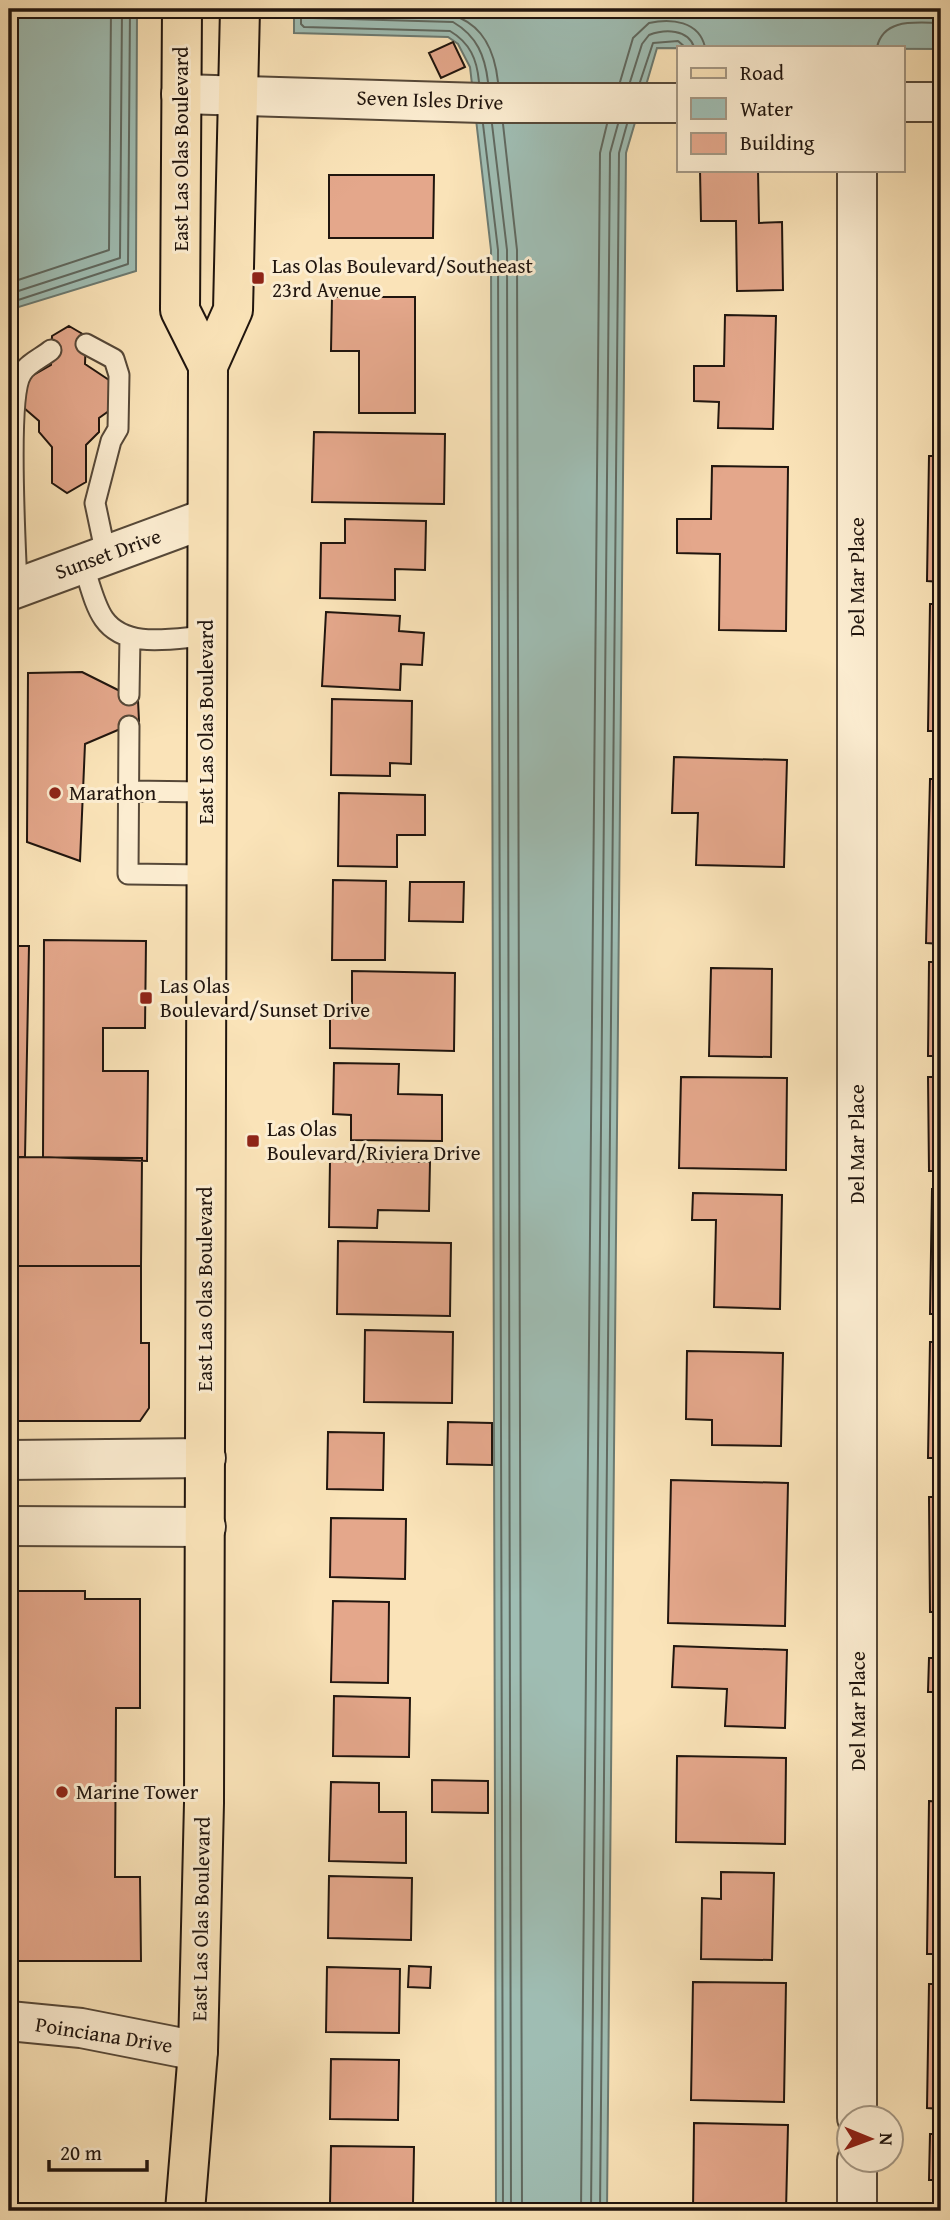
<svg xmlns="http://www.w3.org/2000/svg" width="950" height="2220" font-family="'Gentium Book Plus',serif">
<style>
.water{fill:#9fbdb3;stroke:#6c7a71;stroke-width:2}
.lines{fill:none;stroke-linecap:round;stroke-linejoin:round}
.shore{stroke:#606960;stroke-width:2}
.building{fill:#e4a78b;stroke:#20150e;stroke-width:2}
.lane-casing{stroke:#564838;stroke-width:23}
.street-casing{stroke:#564838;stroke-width:42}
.primary-casing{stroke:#20150e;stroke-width:42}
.lane{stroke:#fcedd1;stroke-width:19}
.street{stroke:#fcedd1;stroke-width:38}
.primary{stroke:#fae3b8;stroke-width:38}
.poi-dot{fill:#8f2418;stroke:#fcedd1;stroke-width:2.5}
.labels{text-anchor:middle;stroke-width:6;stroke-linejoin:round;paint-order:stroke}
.street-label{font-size:21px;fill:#20150e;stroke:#fcedd1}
.poi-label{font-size:21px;fill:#20150e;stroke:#fcedd1;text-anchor:start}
</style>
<rect width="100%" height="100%" fill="#fae3b8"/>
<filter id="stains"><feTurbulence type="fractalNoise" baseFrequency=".00286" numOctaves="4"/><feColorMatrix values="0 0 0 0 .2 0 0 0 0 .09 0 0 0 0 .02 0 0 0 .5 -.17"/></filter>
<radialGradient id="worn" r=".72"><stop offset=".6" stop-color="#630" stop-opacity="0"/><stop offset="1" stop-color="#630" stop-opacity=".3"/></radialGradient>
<!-- water -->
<path class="water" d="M9,9H137L136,271L9,310Z
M294,9H941V49L657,48L626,153L607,2211H496L491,250L470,67L458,44L448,37L294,33Z"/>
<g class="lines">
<!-- shore -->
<path class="shore" d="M301,9V24L304,27L450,31C470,43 477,59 479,82
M309,9L313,18L453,22C477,36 485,56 488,82
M363,9C431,10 489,0 498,82
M877,47C884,17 917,23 941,23
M620,82L633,38L649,23C671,18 699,21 705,47
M630,82L642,44L649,35C665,29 688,29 694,47
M640,82L653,43L678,41L685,47
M483,124L498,250L503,2211
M492,124L507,250L511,2211
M503,124L517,250L522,2211
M9,283L109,250L111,9
M9,294L120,258L122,9
M9,303L128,264L130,9
M581,2211L600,153L607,124
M591,2211L610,153L618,124
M600,2211L619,153L627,124"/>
</g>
<!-- building -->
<path class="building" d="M453,42L465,67L441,78L429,53Z
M700,170H758L759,223L782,222L783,290L737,291L736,221H701Z
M329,175H434L433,238H329Z
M332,297H415V413H359V351H331Z
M725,315L776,316L773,429L718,428L719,402L694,401V366H724Z
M69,326L86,336L85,364L112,382L113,408L99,418V432L86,445V482L67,493L52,483V447L39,432V421L24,408L23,381L51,365L52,336Z
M936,342H941V437H934Z
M314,432L445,434L444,504L312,502Z
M929,456H941V582L927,581Z
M712,466L788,467L786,631L719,630L720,554L677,553V519H711Z
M345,519L426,521L425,570L395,569V600L320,598L321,543H345Z
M930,604H941V731H928Z
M326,612L400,616L399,631L424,633L422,665L401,664L400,690L322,686Z
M82,672L138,700L139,721L85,744L80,861L27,842L28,673Z
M332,699L412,701L411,764L390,763V776L331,775Z
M674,757L787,760L784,867L696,865L698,813H672Z
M930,779H941V944L926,943Z
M339,793L425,795V835H397V867L338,866Z
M333,880L386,881L385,960H332Z
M410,882H464L463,922L409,921Z
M44,940L146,941L145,1028H103V1071H148L147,1161L43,1157Z
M9,946H29L25,1157H9Z
M929,962H941V1056H928Z
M711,968L772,969L771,1057L709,1056Z
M352,971L455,973L454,1051L330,1048V1013H352Z
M334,1063L399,1064L398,1094L442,1095V1141L351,1140V1115L333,1114Z
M681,1077L787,1078L786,1170L679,1168Z
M928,1077H941V1171H929Z
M9,1157L142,1158L141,1266H9Z
M330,1161L430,1162L429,1211L378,1210L377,1228L329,1227Z
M932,1189L941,1190V1314H930Z
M693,1193L782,1195L780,1309L714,1307L716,1220H692Z
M338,1241L451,1243L450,1316L337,1314Z
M9,1266H141V1343H149V1408L140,1421H9Z
M365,1330L453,1332L452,1403L364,1402Z
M930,1342H941V1458H928Z
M687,1351L783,1353L781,1446L712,1445V1420L686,1419Z
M448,1422L492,1423V1465L447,1464Z
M328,1432L384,1433L383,1490L327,1489Z
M671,1480L788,1483L785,1626L668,1623Z
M929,1497H941V1612H930Z
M331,1518L406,1519L405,1579L330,1577Z
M9,1591H85V1599H140V1708H116L115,1877H140L141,1961H9Z
M333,1601L389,1602L388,1683L331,1682Z
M674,1646L787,1650L785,1728L725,1726L727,1689L672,1687Z
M929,1658H941V1692H928Z
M334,1696L410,1698L409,1757L333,1756Z
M677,1756L786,1758L785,1844L676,1842Z
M432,1780L488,1781V1813L432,1812Z
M331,1782L379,1783V1812H406V1863L329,1861Z
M929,1801L941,1802V1954H927Z
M721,1872L774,1873L772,1960L701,1959L702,1898L721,1899Z
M329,1876L412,1878L411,1940L328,1938Z
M409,1966L431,1967L430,1988L408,1987Z
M327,1967L400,1969L399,2033L326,2032Z
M693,1982L786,1983L784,2102L691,2100Z
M929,1984H941V2109L927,2108Z
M331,2059L399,2060L398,2120L330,2119Z
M694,2123L788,2125L786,2211H693Z
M930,2134H941V2180H929Z
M331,2146L414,2147L413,2204H330Z"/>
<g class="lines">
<defs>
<path id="lane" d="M86,344L114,359L119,375L118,429L111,441L95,503L106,555
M83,564C89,581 94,605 104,619C126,650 174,638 206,636
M17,588C16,551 6,396 22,373C28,363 43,357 51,350
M129,695L130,637
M129,726L128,874L205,875
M129,791L206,792"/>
<path id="street" d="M181,94L482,103H679
M903,102H941
M9,591L207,518
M9,1460L206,1458
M9,1526L206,1527
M9,2021L81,2028L198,2051
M857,2118V170
M857,2211V2160"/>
<path id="primary" d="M182,9L180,310L208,366
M185,2211L198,2051L204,1803L208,366L233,310L240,9"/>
</defs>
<!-- lane casing -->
<use href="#lane" class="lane-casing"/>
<!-- street casing -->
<use href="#street" class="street-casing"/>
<!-- primary casing -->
<use href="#primary" class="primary-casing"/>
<!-- lane -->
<use href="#lane" class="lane"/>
<!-- street -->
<use href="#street" class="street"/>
<!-- primary -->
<use href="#primary" class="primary"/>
</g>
<!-- markers -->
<g class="poi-dot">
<rect x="251" y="271" width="14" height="14" rx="3.5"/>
<circle cx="55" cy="793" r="7"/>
<rect x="139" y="991" width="14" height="14" rx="3.5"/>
<rect x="246" y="1134" width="14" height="14" rx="3.5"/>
<circle cx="62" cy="1792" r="7"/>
</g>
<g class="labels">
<!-- street labels -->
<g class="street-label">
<text transform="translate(430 100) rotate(2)" y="7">Seven Isles Drive</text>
<text transform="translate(181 149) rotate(-90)" y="7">East Las Olas Boulevard</text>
<text transform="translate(108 554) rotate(-20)" y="7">Sunset Drive</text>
<text transform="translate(857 577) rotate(-90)" y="7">Del Mar Place</text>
<text transform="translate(206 722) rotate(-90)" y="7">East Las Olas Boulevard</text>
<text transform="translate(857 1144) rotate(-90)" y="7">Del Mar Place</text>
<text transform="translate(205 1289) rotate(-90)" y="7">East Las Olas Boulevard</text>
<text transform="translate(858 1711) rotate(-90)" y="7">Del Mar Place</text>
<text transform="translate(201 1919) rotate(-89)" y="7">East Las Olas Boulevard</text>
<text transform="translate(104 2035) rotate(9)" y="7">Poinciana Drive</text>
</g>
<!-- poi labels -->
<g class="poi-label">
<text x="272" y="273">Las Olas Boulevard/Southeast<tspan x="272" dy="24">23rd Avenue</tspan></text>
<text x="69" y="800">Marathon</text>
<text x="160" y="993">Las Olas<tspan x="160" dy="24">Boulevard/Sunset Drive</tspan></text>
<text x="267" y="1136">Las Olas<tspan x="267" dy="24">Boulevard/Riviera Drive</tspan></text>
<text x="76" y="1799">Marine Tower</text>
</g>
</g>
<!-- margin -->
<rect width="950" height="2220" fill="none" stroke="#fae3b8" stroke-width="35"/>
<rect x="10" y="10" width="929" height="2199" fill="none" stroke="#20150e" stroke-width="3.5"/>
<rect x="18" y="18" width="915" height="2185" fill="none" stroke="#20150e" stroke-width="2"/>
<!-- legend -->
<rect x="677" y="46" width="228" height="126" fill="#fcedd1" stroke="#a49783" stroke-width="2"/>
<rect x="691" y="68" width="35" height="10" fill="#fae3b8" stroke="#a49783" stroke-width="2"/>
<text x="740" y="80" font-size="21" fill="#20150e">Road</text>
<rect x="691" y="98" width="35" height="21" fill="#9fbdb3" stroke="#a49783" stroke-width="2"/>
<text x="740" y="116" font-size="21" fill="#20150e">Water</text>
<rect x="691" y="133" width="35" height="21" fill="#e4a78b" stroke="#a49783" stroke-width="2"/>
<text x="740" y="150" font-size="21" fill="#20150e">Building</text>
<!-- north arrow -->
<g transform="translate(870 2139) rotate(91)"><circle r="33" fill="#fcedd1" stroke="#a49783" stroke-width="2"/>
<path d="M0-5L12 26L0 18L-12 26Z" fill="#8f2418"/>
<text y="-10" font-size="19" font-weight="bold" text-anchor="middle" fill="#20150e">N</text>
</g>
<!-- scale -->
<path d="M49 2160v10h98v-10" fill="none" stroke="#20150e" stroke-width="3.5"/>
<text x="60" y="2160" font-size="21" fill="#20150e" stroke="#fcedd1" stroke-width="5" paint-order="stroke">20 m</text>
<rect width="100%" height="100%" filter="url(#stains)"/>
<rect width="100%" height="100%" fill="url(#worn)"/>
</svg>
